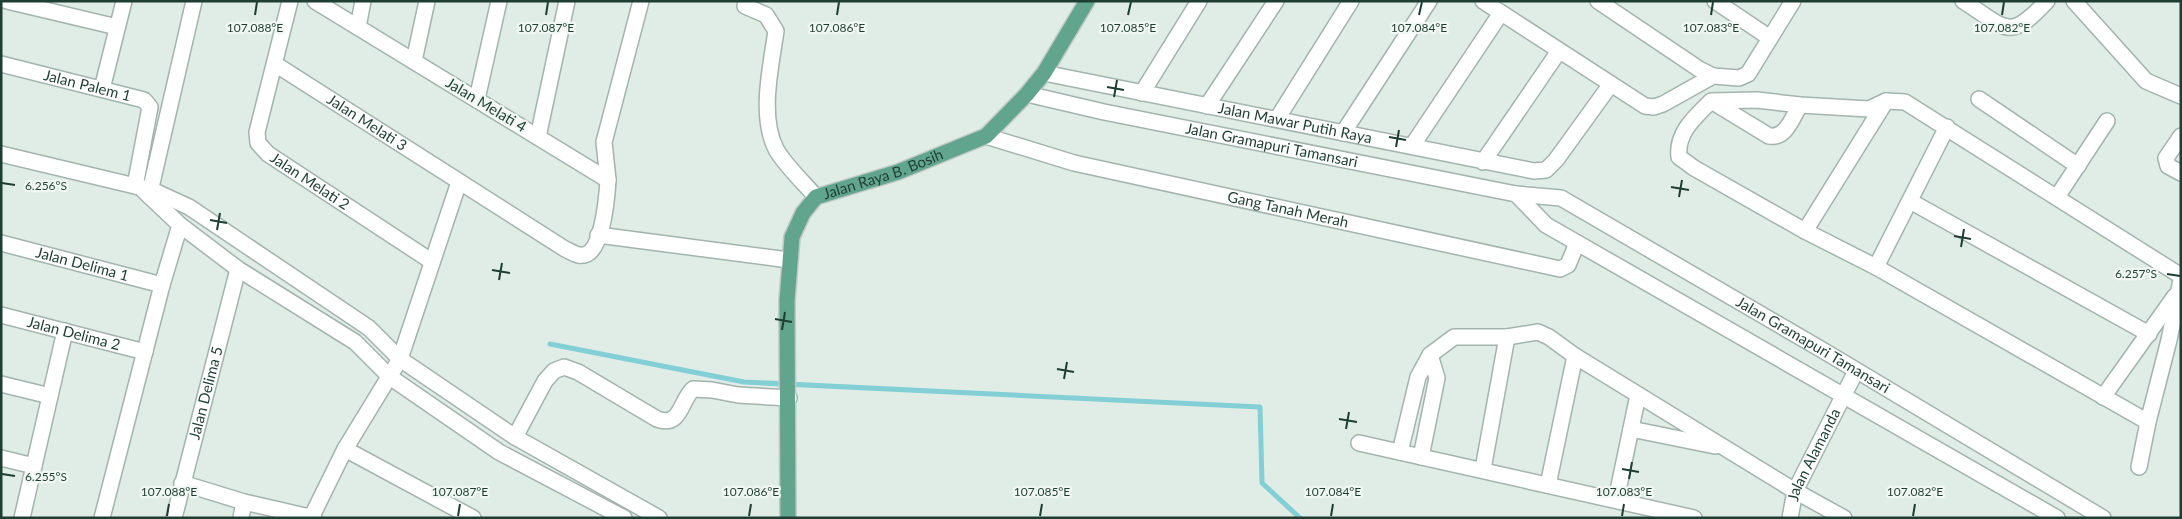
<svg xmlns="http://www.w3.org/2000/svg" width="2182" height="519" font-family="Lato,sans-serif">
<style>
.lines{fill:none;stroke-linecap:round;stroke-linejoin:round}
.stream{stroke:#83cfd6;stroke-width:5}
.minor-casing{stroke:#a2b4ad;stroke-width:18}
.major-casing{stroke:#c0c9c6;stroke-width:18}
.minor{stroke:#fff;stroke-width:15}
.major{stroke:#61a58f;stroke-width:15}
.ticks{fill:none;stroke:#1f3e33;stroke-width:2}
.labels{text-anchor:middle;stroke-width:4.5;stroke-linejoin:round;paint-order:stroke}
.street-label{font-size:15px;fill:#1f3e33;stroke:#f1f8f4}
.ticks-label{font-size:12px;text-anchor:middle;fill:#1f3e33;stroke:#f1f8f4;stroke-width:4.5;stroke-linejoin:round;paint-order:stroke}
</style>
<rect width="100%" height="100%" fill="#e0ece6"/>
<g class="lines">
<!-- stream -->
<path class="stream" d="M550,344L744,382L1260,407L1262,483L1300,518"/>
<defs>
<g id="minor">
<path d="M7,1L117,27"/>
<path id="s1" d="M290,1L257,132L258,143L268,154L431,261"/>
<path d="M1483,1L1645,106L1654,107L1663,104L1713,76L1739,78L1748,74L1793,1"/>
<path d="M1598,1L1699,69L1713,76"/>
<path d="M1715,1L1770,38"/>
<path d="M1963,1C2006,28 2008,43 2047,1"/>
<path d="M2074,1L2146,81L2181,96"/>
<path d="M745,6L766,15L776,31C771,66 759,116 776,149C783,163 805,184 816,197"/>
<path d="M358,27L363,1"/>
<path d="M414,61L427,1"/>
<path id="s2" d="M1,64L144,100L150,107L135,186"/>
<path id="s3" d="M275,64L565,249C572,252 579,258 587,254C603,246 607,196 608,180L315,1"/>
<path id="s4" d="M1044,73L1534,171L1546,170L1556,160L1611,84"/>
<path d="M102,89L124,1"/>
<path d="M1142,93L1199,1"/>
<path id="s5" d="M1027,94L1104,112L1516,194L1561,198L1824,351L2103,518"/>
<path d="M477,99L499,1"/>
<path d="M1979,99L2078,166"/>
<path d="M1713,102L1769,136C1786,139 1792,118 1800,105"/>
<path d="M1207,106L1276,1"/>
<path d="M1277,119L1351,1"/>
<path d="M1343,133L1429,1"/>
<path id="s6" d="M986,136L1074,163L1560,269L1568,265L1577,243"/>
<path d="M2181,136L2166,158L2168,166L2181,173"/>
<path d="M538,137L567,1"/>
<path d="M1412,146L1501,13"/>
<path d="M1,154L152,190L189,207L369,328L400,359L515,437L659,518"/>
<path d="M1483,162L1559,51"/>
<path d="M608,180L604,142L641,1"/>
<path d="M143,190L180,225L238,269L355,342L390,377L499,452L624,518"/>
<path d="M1516,194L1546,225L2057,518"/>
<path d="M149,196L194,1"/>
<path d="M2057,197L2107,121"/>
<path d="M1910,201L2149,334"/>
<path d="M1805,231L1886,101"/>
<path d="M598,235L789,260"/>
<path id="s7" d="M1,243L162,285"/>
<path d="M1876,267L1947,127"/>
<path id="s8" d="M1,315L145,352"/>
<path d="M1,384L50,396"/>
<path d="M2103,397L2175,296"/>
<path d="M2148,422L1876,267L1805,231L1694,168L1679,157C1676,133 1695,117 1711,101L1757,100L1800,105L1869,109L1886,101L1905,102L2181,276"/>
<path d="M1631,429L1715,446"/>
<path d="M515,437L545,381L554,371L564,367L578,372L657,419C681,428 680,401 693,389L712,390L738,395L789,398"/>
<path d="M1359,443L1694,518"/>
<path d="M345,449L473,518"/>
<path d="M1400,452L1418,377L1430,355L1454,337H1507L1538,332L1549,337L1575,356L1795,491L1844,518"/>
<path d="M1421,457L1437,378L1430,355"/>
<path d="M1,458L34,466"/>
<path d="M2139,467L2148,422L2169,340L2181,280"/>
<path d="M1483,469L1507,337"/>
<path d="M182,483L244,502L314,518"/>
<path d="M1548,485L1575,356"/>
<path d="M1616,500L1638,395"/>
<path d="M22,518L65,331"/>
<path d="M102,518L162,285L180,225"/>
<path id="s9" d="M174,518L238,269"/>
<path d="M241,518L244,502"/>
<path d="M311,518L345,449L400,359L459,182"/>
<path id="s10" d="M1790,518L1795,491L1856,371"/>
</g>
<g id="major">
<path id="s11" d="M788,518L787,301L792,237L803,213L816,197L898,172L986,136L1027,94L1044,73L1087,1"/>
</g>
</defs>
<!-- minor casing -->
<use href="#minor" class="minor-casing"/>
<!-- major casing -->
<use href="#major" class="major-casing"/>
<!-- minor -->
<use href="#minor" class="minor"/>
<!-- major -->
<use href="#major" class="major"/>
</g>
<!-- ticks -->
<path class="ticks" d="M255,15L257,2M546,15L548,2M837,15L839,2M1128,15L1131,2M1419,15L1422,2M1711,15L1713,2M2002,15L2004,2M1107,87L1124,90M1114,97L1117,80M1389,137L1406,140M1396,147L1399,130M2,183L15,185M1671,187L1689,190M1679,197L1682,180M210,220L227,223M217,230L220,213M1954,236L1971,239M1961,247L1964,229M492,270L510,273M2167,274L2180,276M499,280L502,263M775,319L792,322M782,330L785,312M1057,369L1074,372M1064,379L1067,362M1339,419L1357,422M1346,429L1349,412M1622,469L1639,472M2,474L15,476M1629,479L1632,462M167,516L169,504M458,516L460,504M749,516L751,504M1040,516L1042,504M1331,516L1333,504M1622,516L1624,504M1913,516L1915,504"/>
<g class="labels">
<!-- street labels -->
<g class="street-label">
<text dy="5" stroke="none"><textPath href="#s2" startOffset="89">Jalan Palem 1</textPath></text>
<text transform="translate(486 105) rotate(31)" y="5">Jalan Melati 4</text>
<text dy="5" stroke="none"><textPath href="#s3" startOffset="109">Jalan Melati 3</textPath></text>
<text dy="5" stroke="none"><textPath href="#s4" startOffset="256">Jalan Mawar Putih Raya</textPath></text>
<text dy="5" stroke="none"><textPath href="#s5" startOffset="250">Jalan Gramapuri Tamansari</textPath></text>
<text dy="5" stroke="none"><textPath href="#s11" startOffset="399">Jalan Raya B. Bosih</textPath></text>
<text dy="5" stroke="none"><textPath href="#s1" startOffset="211">Jalan Melati 2</textPath></text>
<text dy="5" stroke="none"><textPath href="#s6" startOffset="311">Gang Tanah Merah</textPath></text>
<text dy="5" stroke="none"><textPath href="#s7" startOffset="84">Jalan Delima 1</textPath></text>
<text dy="5" stroke="none"><textPath href="#s8" startOffset="75">Jalan Delima 2</textPath></text>
<text dy="5" stroke="none"><textPath href="#s5" startOffset="836">Jalan Gramapuri Tamansari</textPath></text>
<text dy="5" stroke="none"><textPath href="#s9" startOffset="129">Jalan Delima 5</textPath></text>
<text dy="5" stroke="none"><textPath href="#s10" startOffset="68">Jalan Alamanda</textPath></text>
</g>
</g>
<g class="ticks-label">
<text x="255" y="32">107.088°E</text>
<text x="546" y="32">107.087°E</text>
<text x="837" y="32">107.086°E</text>
<text x="1128" y="32">107.085°E</text>
<text x="1419" y="32">107.084°E</text>
<text x="1711" y="32">107.083°E</text>
<text x="2002" y="32">107.082°E</text>
<text x="46" y="190">6.256°S</text>
<text x="2136" y="278">6.257°S</text>
<text x="46" y="481">6.255°S</text>
<text x="169" y="496">107.088°E</text>
<text x="460" y="496">107.087°E</text>
<text x="751" y="496">107.086°E</text>
<text x="1042" y="496">107.085°E</text>
<text x="1333" y="496">107.084°E</text>
<text x="1624" y="496">107.083°E</text>
<text x="1915" y="496">107.082°E</text>
</g>
<!-- border -->
<rect width="2182" height="519" fill="none" stroke="#1f3e33" stroke-width="5"/>
</svg>
